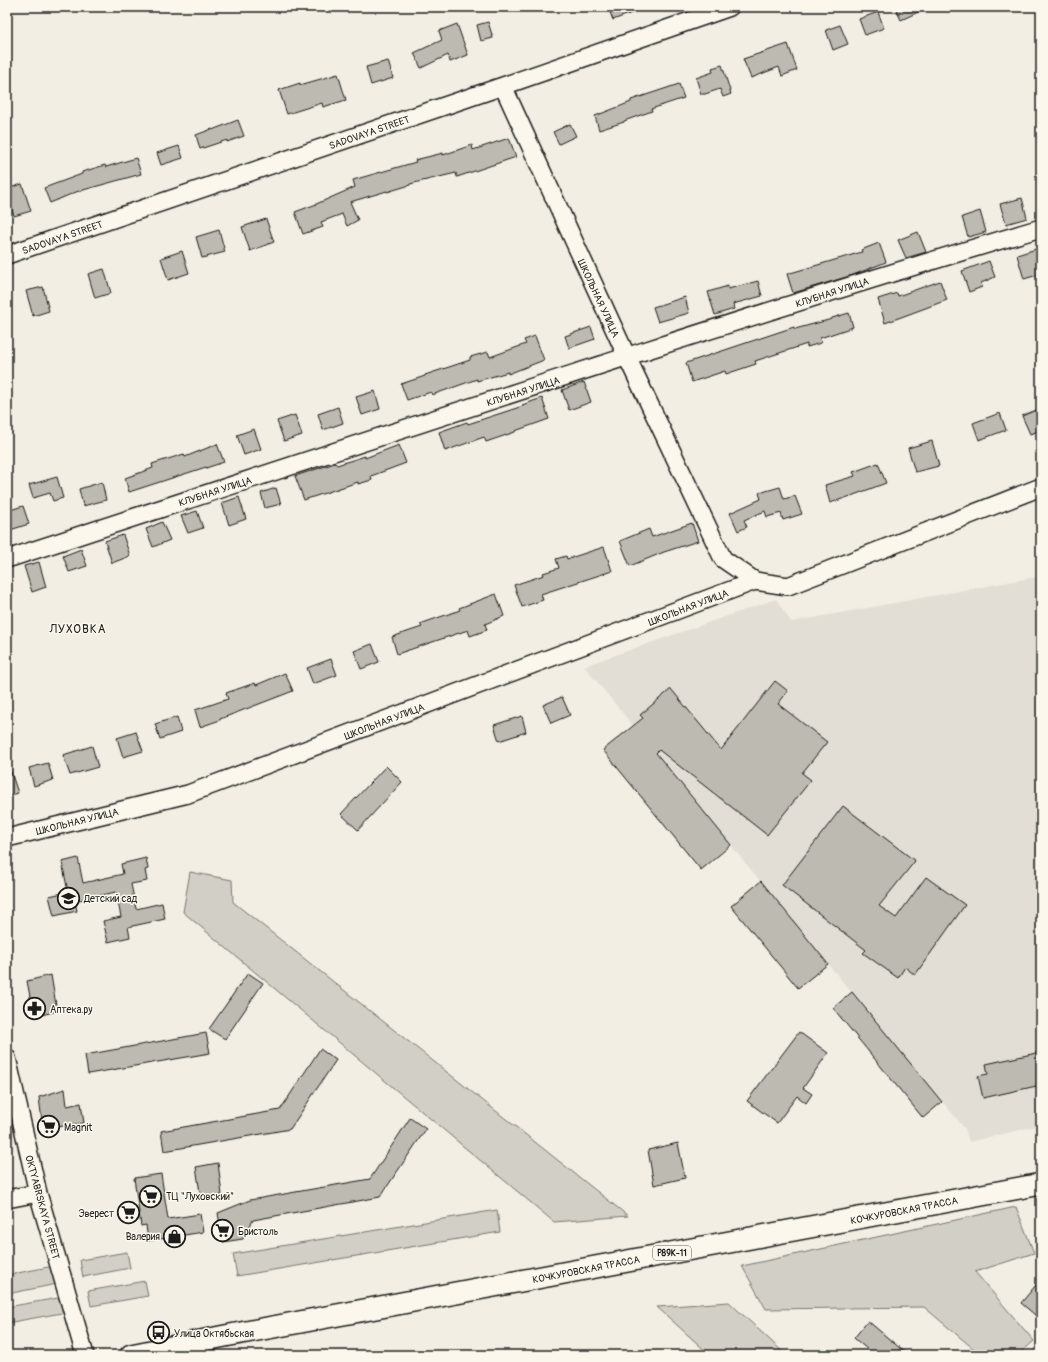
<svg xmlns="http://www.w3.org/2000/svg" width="1048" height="1362" font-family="Pangolin,sans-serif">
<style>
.built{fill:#e2ded5}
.green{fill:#d2cfc6;stroke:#777671}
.building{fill:#bdbab1;stroke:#1c1c1c}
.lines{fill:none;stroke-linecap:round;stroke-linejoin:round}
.minor-casing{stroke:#1c1c1c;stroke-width:20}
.major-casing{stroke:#1c1c1c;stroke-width:24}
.minor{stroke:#fbf7ec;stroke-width:17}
.major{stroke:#fbf7ec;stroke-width:21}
.labels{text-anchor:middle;stroke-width:3;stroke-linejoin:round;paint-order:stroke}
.shield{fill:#fbf7ec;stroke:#5f5e5a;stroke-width:1}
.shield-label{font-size:9px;font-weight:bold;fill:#1c1c1c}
.street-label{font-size:10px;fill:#1c1c1c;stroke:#fbf7ec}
.poi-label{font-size:10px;fill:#1c1c1c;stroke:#fbf7ec;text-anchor:start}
.quarter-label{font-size:12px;letter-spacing:1px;fill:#1c1c1c;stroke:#fbf7ec}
</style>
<rect width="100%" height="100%" fill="#f2eee4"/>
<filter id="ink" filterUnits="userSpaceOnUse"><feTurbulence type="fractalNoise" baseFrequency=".025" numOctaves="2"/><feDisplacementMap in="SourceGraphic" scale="8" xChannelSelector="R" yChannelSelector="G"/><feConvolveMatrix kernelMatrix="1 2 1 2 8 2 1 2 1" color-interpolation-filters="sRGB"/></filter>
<g filter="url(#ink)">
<!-- built -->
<path class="built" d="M1041,576V1125L969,1142L965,1129L828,964L584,666L776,599L791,622Z"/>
<!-- green -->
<path class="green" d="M190,872L232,880L233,902L628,1216L554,1222L183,912Z
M1016,1207L1034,1253L975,1272L1034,1341L1018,1355H981L924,1307L766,1309L742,1266Z
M497,1210L500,1232L237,1276L233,1254Z
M127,1252L130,1268L83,1277L80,1260Z
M59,1265L62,1283L7,1294V1275Z
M145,1281L148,1296L91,1306L88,1291Z
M64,1297L67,1312L7,1323V1307Z
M729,1302L786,1355H710L657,1307Z"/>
<!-- building -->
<path class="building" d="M608,7H644L645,8L613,20Z
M895,7H929L901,20Z
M878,12L884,28L865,35L859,19Z
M488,22L493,38L481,41L477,25Z
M457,24L468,55L450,62L448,55L421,68L414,53L442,40L439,31Z
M840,25L848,44L833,50L826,30Z
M788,44L797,70L782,76L779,67L751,78L743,59Z
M388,61L393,78L371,85L366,67Z
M722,65L731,94L723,97L720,89L705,94H701L696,78L713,72L712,68Z
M338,74L346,100L323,107L322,103L287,114L279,90L300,83V85Z
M679,84L684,98L651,109L652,111L624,121V122L599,130L595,116L631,102V100Z
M238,120L244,136L227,142V140L200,149L196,135L212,129V130Z
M570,124L576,136L559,144L553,132Z
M509,138L516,157L457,177L456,173L410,184V185L387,192V191L350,202L358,220L347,226L342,214L321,222L323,227L303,234L295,212L314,205L355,187L353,180L416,162L415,160L443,153V155L472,145L473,150Z
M179,146L183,158L161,165L157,153Z
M136,158L141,174L76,192L50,203L44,188L82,174V172L105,165L106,167Z
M22,184L31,211L14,216L7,193V189Z
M1022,198L1027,218L1006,224L1000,204Z
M980,211L986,232L968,237L962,217Z
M266,219L274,242L250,251L242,227Z
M219,230L225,252L202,258L196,237Z
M918,232L926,252L906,258L898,240Z
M879,243L886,262L853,275L793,293L787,274L862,252L861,250Z
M1036,249L1041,269V274L1024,279L1017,255Z
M182,251L189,273L168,280L161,258Z
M989,261L995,277L981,283L982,287L969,292L962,271Z
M104,269L111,293L95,298L88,274Z
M758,281L762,296L733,304L734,309L715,315L708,292L728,286V289Z
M940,281L947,300L885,323L878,299L897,293L898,296Z
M43,287L49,311L33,316L26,291Z
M685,297L689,313L658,322L653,307Z
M849,313L853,327L820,338L821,343L807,347V344L755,361L756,364L726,374L725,371L692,382L686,363L794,327L795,329L832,319V318Z
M591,327L595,339L569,348L565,336Z
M535,336L544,360L508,374V372L477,381V379L432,395L431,392L407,400L401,384L425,376V375L470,360V357L488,352L490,357L526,344L524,340Z
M584,382L591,402L569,410L562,390Z
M375,391L380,409L362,415L356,397Z
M542,398L549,419L515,431V432L486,442L484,437L445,451L439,432L467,422L468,424L523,406L522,405Z
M338,407L343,423L323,430L318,414Z
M1041,408V430L1030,434L1022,416Z
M1000,413L1006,430L979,440L973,423Z
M295,415L302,435L284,441L277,421Z
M254,429L261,449L244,455L237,435Z
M932,441L939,466L915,472L908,448Z
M217,444L224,462L206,468V467L129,492L125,478L153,468L152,464L184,454L185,457Z
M399,445L406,463L371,476L372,480L358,484V482L304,500L295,476L335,463L337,465L365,456V458Z
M878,463L886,483L851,496L830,503L825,485L855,476L853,472Z
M57,477L63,498L53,501L50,493L33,498L29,485Z
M102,482L106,500L83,506L79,489Z
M780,487L784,499L795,496L802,514L783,520L781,513L767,517L765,511L744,520L747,527L738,531L730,513L761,499L759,493Z
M276,488L281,504L265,508L261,493Z
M239,497L246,519L229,525L222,503Z
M23,506L29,524L10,530L7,521V511Z
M197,511L203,528L188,533L181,516Z
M162,522L170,540L153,547L146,529Z
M692,523L698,541L664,552L630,566L620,541L649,529L652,537Z
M123,535L130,556L112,563L105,541Z
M604,547L612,571L541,594L543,600L522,607L514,585L544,575L543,573L559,568L556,559L566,556L567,559Z
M81,549L87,566L69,572L63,556Z
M39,562L46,587L32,592L24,566Z
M496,594L504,616L485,624L487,630L470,636L468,630L397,654L392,637L422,627L420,624L460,610L459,608Z
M372,644L379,662L361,669L354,651Z
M331,659L337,675L313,684L307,668Z
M285,673L293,691L220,719V720L200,727L195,710L228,699L226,693L255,683L256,685Z
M775,681L788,691L778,704L827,742L802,773L811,780L767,835L659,750L656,753L731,845L701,870L603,750L643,718L640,715L671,689L721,750Z
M562,697L570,715L551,723L543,705Z
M522,716L526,732L499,741L494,725Z
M177,717L181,732L160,739L155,724Z
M136,732L143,751L123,757L117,738Z
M92,746L98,767L70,775L63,755Z
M48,763L53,780L34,786L29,768Z
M7,766H9L18,793L7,797Z
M386,766L402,782L358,830L341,814Z
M843,806L915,861L879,906L896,918L926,877L965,905L915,975L905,967L898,978L863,953L866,950L782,885Z
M78,858L83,883L123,874L121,864L146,858L148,869L145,870L147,881L131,884L136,909L162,903L165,919L128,927L130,937L108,942L103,921L121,917L116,892L75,901L77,911L54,916L49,896L68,892L62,862Z
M761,881L828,964L798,988L731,906Z
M248,973L263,983L225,1039L209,1029Z
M51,975L57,1011L34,1017L27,981Z
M852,992L942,1102L923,1118L833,1008Z
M799,1032L828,1053L803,1088L812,1094L806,1103L797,1096L777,1123L747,1101Z
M206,1033L210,1053L88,1074L85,1055Z
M320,1049L336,1060L290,1129L164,1151L161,1131L280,1110Z
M1041,1052V1085L983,1098L978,1076L988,1074L986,1064Z
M65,1089L67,1106L81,1103L84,1123L43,1129L39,1097Z
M410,1118L426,1129L380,1197L253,1220L243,1239L223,1242L218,1213L250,1200L370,1179Z
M678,1143L685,1178L654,1185L648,1150Z
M218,1163L222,1195L201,1199L196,1167Z
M161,1174L168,1219L200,1214L203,1232L148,1241L146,1225L141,1226L134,1178Z
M1041,1279V1320L1021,1303Z
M868,1321L908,1355H874L854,1338Z"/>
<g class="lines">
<defs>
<path id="minor" d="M503,86L627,357L723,559L755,581L788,586L1041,487
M7,255L503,86L730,7
M7,559C351,447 694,331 1041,228
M7,838L188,794L755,581
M7,1058L38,1193L85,1355
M7,1199L38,1193"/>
<path id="major" d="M131,1355L225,1336L1041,1184"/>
</defs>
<!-- minor casing -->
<use href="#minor" class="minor-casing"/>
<!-- major casing -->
<use href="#major" class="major-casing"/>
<!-- minor -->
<use href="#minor" class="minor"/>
<!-- major -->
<use href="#major" class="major"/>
</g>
</g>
<!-- icons -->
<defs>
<symbol id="school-ring" viewBox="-11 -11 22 22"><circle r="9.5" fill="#fbf7ec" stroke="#1c1c1c" stroke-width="1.5"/><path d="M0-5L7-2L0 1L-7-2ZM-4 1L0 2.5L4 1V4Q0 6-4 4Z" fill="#1c1c1c"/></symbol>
<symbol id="pharmacy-ring" viewBox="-11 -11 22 22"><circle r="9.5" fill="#fbf7ec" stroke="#1c1c1c" stroke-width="1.5"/><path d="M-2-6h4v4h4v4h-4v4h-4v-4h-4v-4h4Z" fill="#1c1c1c"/></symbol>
<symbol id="supermarket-ring" viewBox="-11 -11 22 22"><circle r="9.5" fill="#fbf7ec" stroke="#1c1c1c" stroke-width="1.5"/><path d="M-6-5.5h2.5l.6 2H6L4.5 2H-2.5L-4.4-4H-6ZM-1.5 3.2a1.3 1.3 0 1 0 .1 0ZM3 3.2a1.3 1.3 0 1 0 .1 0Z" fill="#1c1c1c"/></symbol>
<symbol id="shop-ring" viewBox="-11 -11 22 22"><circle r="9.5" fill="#fbf7ec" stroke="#1c1c1c" stroke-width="1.5"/><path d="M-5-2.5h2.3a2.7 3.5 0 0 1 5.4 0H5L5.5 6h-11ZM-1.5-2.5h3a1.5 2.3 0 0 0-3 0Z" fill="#1c1c1c"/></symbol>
<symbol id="bus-ring" viewBox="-11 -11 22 22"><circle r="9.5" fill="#fbf7ec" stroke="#1c1c1c" stroke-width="1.5"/><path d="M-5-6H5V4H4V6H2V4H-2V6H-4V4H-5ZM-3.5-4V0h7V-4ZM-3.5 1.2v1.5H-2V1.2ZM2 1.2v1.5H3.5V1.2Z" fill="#1c1c1c"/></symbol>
</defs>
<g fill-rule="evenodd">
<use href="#school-ring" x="56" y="886" width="25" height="25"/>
<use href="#pharmacy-ring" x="22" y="996" width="25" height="25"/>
<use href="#supermarket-ring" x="36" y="1114" width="25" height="25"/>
<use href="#supermarket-ring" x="138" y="1184" width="25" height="25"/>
<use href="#supermarket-ring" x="116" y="1200" width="25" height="25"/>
<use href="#supermarket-ring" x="210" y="1218" width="25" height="25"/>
<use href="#shop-ring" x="162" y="1224" width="25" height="25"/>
<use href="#bus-ring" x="146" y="1320" width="25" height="25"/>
</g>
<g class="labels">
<!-- shield labels -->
<rect class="shield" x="653" y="1246" width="38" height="14" rx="3"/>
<g class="shield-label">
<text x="672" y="1256">Р89К-11</text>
</g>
<!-- street labels -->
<g class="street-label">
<text transform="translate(369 132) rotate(-19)" y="4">SADOVAYA STREET</text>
<text transform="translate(62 237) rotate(-19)" y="4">SADOVAYA STREET</text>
<text transform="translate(832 292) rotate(-18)" y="4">КЛУБНАЯ УЛИЦА</text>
<text transform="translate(599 298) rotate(65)" y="4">ШКОЛЬНАЯ УЛИЦА</text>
<text transform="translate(523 391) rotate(-18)" y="4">КЛУБНАЯ УЛИЦА</text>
<text transform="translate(215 491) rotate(-18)" y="4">КЛУБНАЯ УЛИЦА</text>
<text transform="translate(688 607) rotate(-21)" y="4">ШКОЛЬНАЯ УЛИЦА</text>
<text transform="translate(384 721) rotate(-21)" y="4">ШКОЛЬНАЯ УЛИЦА</text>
<text transform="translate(77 821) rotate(-14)" y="4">ШКОЛЬНАЯ УЛИЦА</text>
<text transform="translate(43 1207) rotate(75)" y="4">OKTYABRSKAYA STREET</text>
<text transform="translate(904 1210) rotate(-11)" y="4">КОЧКУРОВСКАЯ ТРАССА</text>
<text transform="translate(586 1269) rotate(-11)" y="4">КОЧКУРОВСКАЯ ТРАССА</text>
</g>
<!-- poi labels -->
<g class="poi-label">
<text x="84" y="902">Детский сад</text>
<text x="50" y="1013">Аптека.ру</text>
<text x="64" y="1131">Magnit</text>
<text x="166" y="1200">ТЦ "Луховский"</text>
<text x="114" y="1217" text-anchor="end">Эверест</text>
<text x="238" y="1235">Бристоль</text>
<text x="160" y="1240" text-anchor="end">Валерия</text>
<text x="174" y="1337">Улица Октябьская</text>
</g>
<!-- quarter labels -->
<g class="quarter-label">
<text x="78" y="633">ЛУХОВКА</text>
</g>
</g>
<!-- margin -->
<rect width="1048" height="1362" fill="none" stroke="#fbf7ec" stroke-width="24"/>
<rect x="12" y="12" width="1024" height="1338" fill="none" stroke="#1c1c1c" stroke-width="1.5" filter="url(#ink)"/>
</svg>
